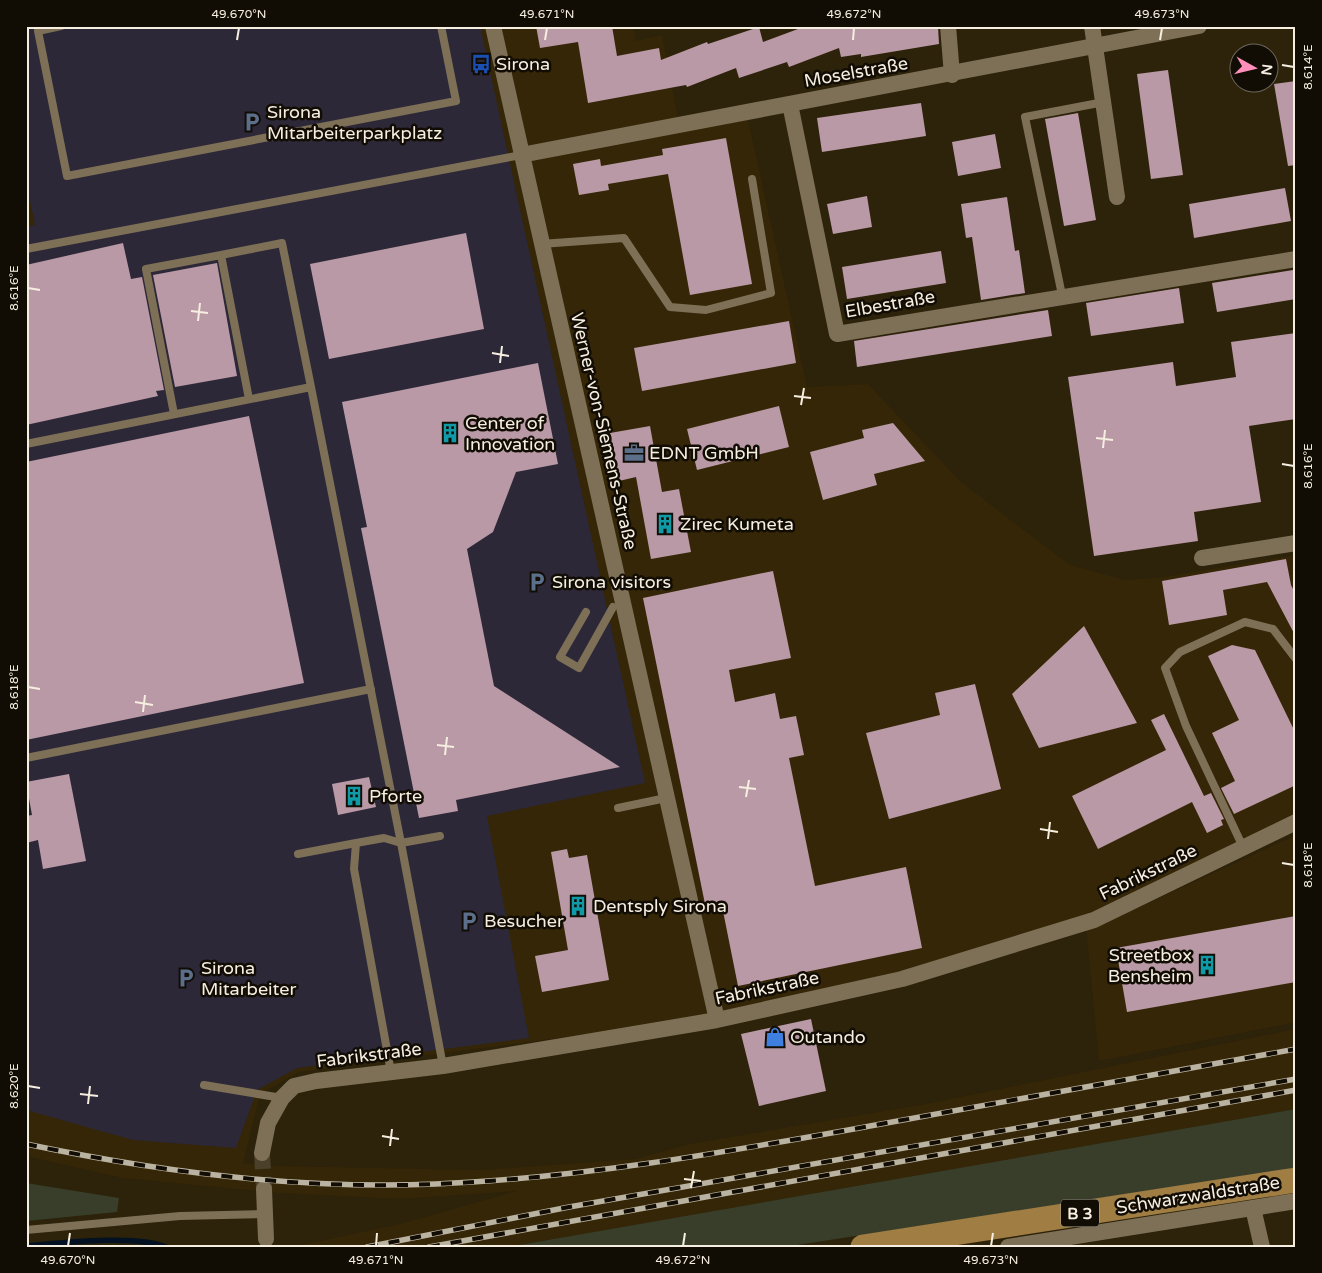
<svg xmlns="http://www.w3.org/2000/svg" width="1322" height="1273" font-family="'Varela Round',sans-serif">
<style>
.built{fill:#342606}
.industrial{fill:#2d2838}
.green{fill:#383e2a}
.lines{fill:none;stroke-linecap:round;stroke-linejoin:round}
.stream{stroke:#031122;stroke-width:5.5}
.building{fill:#b999a5}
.street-tunnel{stroke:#4b412a;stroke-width:16;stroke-dasharray:16 8;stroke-linecap:butt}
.lane{stroke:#7d7057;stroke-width:8}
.street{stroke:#7d7057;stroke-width:16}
.primary{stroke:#9f7d43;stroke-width:25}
.rail-casing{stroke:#bbb3a2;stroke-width:5.5}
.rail{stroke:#110c04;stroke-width:4;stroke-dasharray:11;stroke-linecap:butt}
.ticks{fill:none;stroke:#f6efe1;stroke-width:2}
.labels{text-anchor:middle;stroke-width:5;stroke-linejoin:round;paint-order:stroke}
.shield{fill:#110c04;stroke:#b1ab9f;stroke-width:1}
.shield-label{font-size:16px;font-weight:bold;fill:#f6efe1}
.poi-label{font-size:18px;fill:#f6efe1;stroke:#110c04;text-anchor:start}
.street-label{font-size:18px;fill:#f6efe1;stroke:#110c04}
.neatline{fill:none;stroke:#f6efe1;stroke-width:2}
.ticks-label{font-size:12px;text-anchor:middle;fill:#f6efe1}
</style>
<rect width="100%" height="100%" fill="#2d220a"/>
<!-- built -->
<path class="built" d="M26,26H633L636,41L662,35L679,124L747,115L807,387L868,384L961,482L1070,565L1125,580L1157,578L1296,555V826L1091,913L901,977L712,1018L299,1072L260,1094L243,1163L276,1166L480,1170L636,1159L690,1144L926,1104L1296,1029V1109L508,1247H292L400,1224L517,1191L401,1199L279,1193L122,1178L26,1156Z
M1296,835V1022L1099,1061L1086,928L1142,906Z"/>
<!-- industrial -->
<path class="industrial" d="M26,26H480L645,783L487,816L529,1038L297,1068L257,1090L236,1148L133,1140L26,1110V227L35,225L26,181Z"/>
<!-- green -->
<path class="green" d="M1296,1109V1168L784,1247H508Z
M26,1183L119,1198L117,1212L26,1221Z"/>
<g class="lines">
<!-- stream -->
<path class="stream" d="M26,1246C61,1243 136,1234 166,1247"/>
</g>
<!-- building -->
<path class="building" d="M536,26H612L617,56L659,48L661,60L707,42L708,44L759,27L763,42L806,26H938L939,44L861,57V54L841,57L839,48L789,67L787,62L739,78L736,68L687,87L686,85L588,103L578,42L540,48Z
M1168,70L1183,175L1151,179L1137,74Z
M1296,81V165L1288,166L1274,84Z
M921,103L926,136L822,152L817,118Z
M1078,113L1096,220L1064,226L1045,119Z
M995,134L1001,168L958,176L952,142Z
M726,138L752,284L690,295L668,174L608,184L609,190L579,195L573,164L600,159L601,166L663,155L662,149Z
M1285,188L1291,221L1194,238L1189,204Z
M867,196L872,227L833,234L827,204Z
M1007,197L1015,251L1019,250L1025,293L981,300L972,237L966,238L961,204Z
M466,233L484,329L329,359L310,264Z
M123,243L131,279L142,277L164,390L156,391L158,396L26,425V265Z
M941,251L946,283L847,299L842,267Z
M217,263L237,376L175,387L153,275Z
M1293,270L1296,299L1217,312L1212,283Z
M1179,288L1184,323L1091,336L1086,303Z
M1048,310L1052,336L857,367L854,341Z
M789,321L796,363L642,391L634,348Z
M1296,333V419L1249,426L1261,502L1194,512L1198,541L1094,556L1068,377L1173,362L1176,386L1236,377L1231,342Z
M538,363L558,464L516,472L493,532L467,549L494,686L620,767L456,800L458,811L419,818L361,528L367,527L342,402Z
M779,406L789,447L697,470L687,429Z
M249,416L304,683L26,740V462Z
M893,423L925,461L874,474L877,485L823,500L810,452L864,438L862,430Z
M650,426L662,492L679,489L691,552L651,559L636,477L619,481L610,433Z
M1286,559L1291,585L1296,595V637L1267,582L1223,590L1227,615L1169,625L1162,581Z
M773,571L791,658L729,670L735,702L775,693L780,719L796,716L804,755L789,758L815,886L906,867L922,948L738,986L722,906L706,909L643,598Z
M1084,626L1137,723L1039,748L1012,694Z
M1232,645L1255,650L1296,734V785L1234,814L1221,788L1235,781L1212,733L1239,720L1208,656Z
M975,684L1001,789L889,819L866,733L940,715L935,693Z
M1164,714L1204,796L1211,793L1224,819L1221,820L1223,825L1207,833L1192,802L1098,849L1072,796L1166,750L1151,720Z
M69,774L86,861L43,869L38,840L26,843V816L32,815L26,782Z
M369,777L376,807L338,815L332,784Z
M567,849L569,858L587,855L609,980L542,992L535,956L568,950L551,852Z
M1296,916V982L1127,1012L1116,948Z
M811,1019L826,1091L759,1106L741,1034Z"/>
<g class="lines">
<!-- street-tunnel -->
<path class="street-tunnel" d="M262,1153L264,1189"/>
<!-- lane -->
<path class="lane" d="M61,26L38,31L67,176L456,101L441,26
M541,244L624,238L670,307L706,310L771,293L752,179
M26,249L521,155
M1062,295L1025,117L1104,102
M249,399L221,255L282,243L311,387
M174,414L146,269L221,255
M26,444L311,387L401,843L440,836
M586,612L560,657L579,668L613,607
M26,758L371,689
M618,808L666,798
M1243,847L1186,726L1165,668L1180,652L1245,622L1273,629L1296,659
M298,854L356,843
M391,1072L354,869L356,843L384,838L401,843L443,1066
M204,1085L282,1098
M26,1230L180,1216L263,1214"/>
<!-- street -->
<path class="street" d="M493,26L717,1020
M948,26L952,75
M1092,26L1117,197
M790,104L837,334L1296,259
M521,155L1199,26
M1202,558L1296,543
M262,1153L268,1123L282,1098L294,1086L316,1081L443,1066L717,1020L902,979L1094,920L1296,822
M264,1189L266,1239
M1253,1208L1262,1247
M1008,1247L1296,1201"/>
<!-- primary -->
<path class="primary" d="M863,1247L1296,1180"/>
<defs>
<path id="rail" d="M26,1144C160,1172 299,1190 436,1184C583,1178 726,1152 870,1126C1012,1100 1154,1075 1296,1049
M367,1247L569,1207L1296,1079
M429,1247L1296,1090"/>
</defs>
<!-- rail casing -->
<use href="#rail" class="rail-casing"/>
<!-- rail -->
<use href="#rail" class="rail"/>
</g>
<!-- ticks -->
<path class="ticks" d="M237,40L239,28M545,40L547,28M853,40L854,28M1160,40L1162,28M1282,65L1294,67M28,288L40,290M191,311L208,313M198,321L200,303M492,353L509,356M500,363L502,346M794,396L811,398M801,405L804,388M1096,438L1113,440M1103,448L1105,430M1282,464L1294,466M28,687L40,689M135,702L153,705M143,712L145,695M437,745L454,747M445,755L447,737M739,787L756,789M746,797L749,780M1040,829L1058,832M1048,839L1050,822M1282,863L1294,865M28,1086L40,1088M80,1094L98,1096M88,1104L90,1086M382,1136L399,1139M390,1146L392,1129M684,1179L701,1181M691,1188L694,1171M68,1246L70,1233M376,1246L377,1233M683,1246L685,1233M991,1246L993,1233"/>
<!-- icons -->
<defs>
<symbol id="bus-bare" viewBox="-9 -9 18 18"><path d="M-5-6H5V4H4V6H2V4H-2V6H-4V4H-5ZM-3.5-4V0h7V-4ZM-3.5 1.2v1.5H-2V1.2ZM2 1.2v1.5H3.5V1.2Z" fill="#1a4fb4" stroke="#110c04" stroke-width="2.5" paint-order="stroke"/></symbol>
<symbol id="parking-bare" viewBox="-9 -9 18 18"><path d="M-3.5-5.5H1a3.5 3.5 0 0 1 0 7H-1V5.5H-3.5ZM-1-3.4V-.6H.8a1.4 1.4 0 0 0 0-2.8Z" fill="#5c6f8a" stroke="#110c04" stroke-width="2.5" paint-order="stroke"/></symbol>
<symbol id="building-bare" viewBox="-9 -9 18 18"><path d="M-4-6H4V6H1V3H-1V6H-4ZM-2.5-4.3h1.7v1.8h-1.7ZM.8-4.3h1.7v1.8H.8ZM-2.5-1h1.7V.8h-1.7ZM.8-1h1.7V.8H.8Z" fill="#0f9aa8" stroke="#110c04" stroke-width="2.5" paint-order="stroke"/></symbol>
<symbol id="office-bare" viewBox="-9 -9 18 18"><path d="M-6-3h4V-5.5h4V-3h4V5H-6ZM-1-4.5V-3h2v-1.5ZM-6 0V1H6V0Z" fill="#5c6f8a" stroke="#110c04" stroke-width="2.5" paint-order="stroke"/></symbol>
<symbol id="shop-bare" viewBox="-9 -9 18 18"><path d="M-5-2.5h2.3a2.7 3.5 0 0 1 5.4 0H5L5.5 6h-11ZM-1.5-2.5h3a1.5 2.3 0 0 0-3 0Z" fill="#3f7fe0" stroke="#110c04" stroke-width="2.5" paint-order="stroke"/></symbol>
</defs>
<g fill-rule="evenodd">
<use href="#bus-bare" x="467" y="50" width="28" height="28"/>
<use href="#parking-bare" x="238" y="108" width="28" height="28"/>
<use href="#building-bare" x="436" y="419" width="28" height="28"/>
<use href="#office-bare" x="620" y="439" width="28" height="28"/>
<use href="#building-bare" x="651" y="510" width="28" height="28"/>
<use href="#parking-bare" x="523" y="568" width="28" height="28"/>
<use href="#building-bare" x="340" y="782" width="28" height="28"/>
<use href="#building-bare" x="564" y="892" width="28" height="28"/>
<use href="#parking-bare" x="455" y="907" width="28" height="28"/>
<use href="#building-bare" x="1193" y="951" width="28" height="28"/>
<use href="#parking-bare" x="172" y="964" width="28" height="28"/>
<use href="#shop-bare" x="761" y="1023" width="28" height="28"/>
</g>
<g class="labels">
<!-- shield labels -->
<rect class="shield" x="1061" y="1199.5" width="38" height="27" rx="4"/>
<g class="shield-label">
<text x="1080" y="1219">B 3</text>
</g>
<!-- poi labels -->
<g class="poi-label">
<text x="496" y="70">Sirona</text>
<text x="267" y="118">Sirona<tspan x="267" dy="21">Mitarbeiterparkplatz</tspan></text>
<text x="465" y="429">Center of<tspan x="465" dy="21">Innovation</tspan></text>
<text x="649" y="459">EDNT GmbH</text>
<text x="680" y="530">Zirec Kumeta</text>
<text x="552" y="588">Sirona visitors</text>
<text x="369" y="802">Pforte</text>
<text x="593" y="912">Dentsply Sirona</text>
<text x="484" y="927">Besucher</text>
<text x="1192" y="961" text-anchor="end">Streetbox<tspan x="1192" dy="21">Bensheim</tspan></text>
<text x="201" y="974">Sirona<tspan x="201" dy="21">Mitarbeiter</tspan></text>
<text x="790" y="1043">Outando</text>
</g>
<!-- street labels -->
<g class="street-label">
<text transform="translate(856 72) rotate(-10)" y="6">Moselstraße</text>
<text transform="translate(890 304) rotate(-10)" y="6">Elbestraße</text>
<text transform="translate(604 431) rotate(77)" y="6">Werner-von-Siemens-Straße</text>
<text transform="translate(1148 872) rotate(-26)" y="6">Fabrikstraße</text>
<text transform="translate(767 988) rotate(-12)" y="6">Fabrikstraße</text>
<text transform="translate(369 1055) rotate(-7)" y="6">Fabrikstraße</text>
<text transform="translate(1198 1195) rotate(-9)" y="6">Schwarzwaldstraße</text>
</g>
</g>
<!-- border -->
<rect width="1322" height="1273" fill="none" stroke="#110c04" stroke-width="55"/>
<!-- north arrow -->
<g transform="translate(1254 68) rotate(98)"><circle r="24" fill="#110c04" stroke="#6d675c"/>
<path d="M0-4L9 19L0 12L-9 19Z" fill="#ff8eba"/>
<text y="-8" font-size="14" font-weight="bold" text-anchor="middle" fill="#f6efe1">N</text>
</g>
<rect x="28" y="28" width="1266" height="1218" class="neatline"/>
<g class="ticks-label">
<text x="239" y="18">49.670°N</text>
<text x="547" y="18">49.671°N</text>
<text x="854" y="18">49.672°N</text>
<text x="1162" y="18">49.673°N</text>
<text transform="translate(1308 67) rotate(-90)" y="4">8.614°E</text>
<text transform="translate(14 288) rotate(-90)" y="4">8.616°E</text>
<text transform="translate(1308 466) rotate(-90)" y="4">8.616°E</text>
<text transform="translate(14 687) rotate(-90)" y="4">8.618°E</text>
<text transform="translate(1308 865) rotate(-90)" y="4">8.618°E</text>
<text transform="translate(14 1086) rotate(-90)" y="4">8.620°E</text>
<text x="68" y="1264">49.670°N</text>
<text x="376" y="1264">49.671°N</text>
<text x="683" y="1264">49.672°N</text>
<text x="991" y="1264">49.673°N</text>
</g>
</svg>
